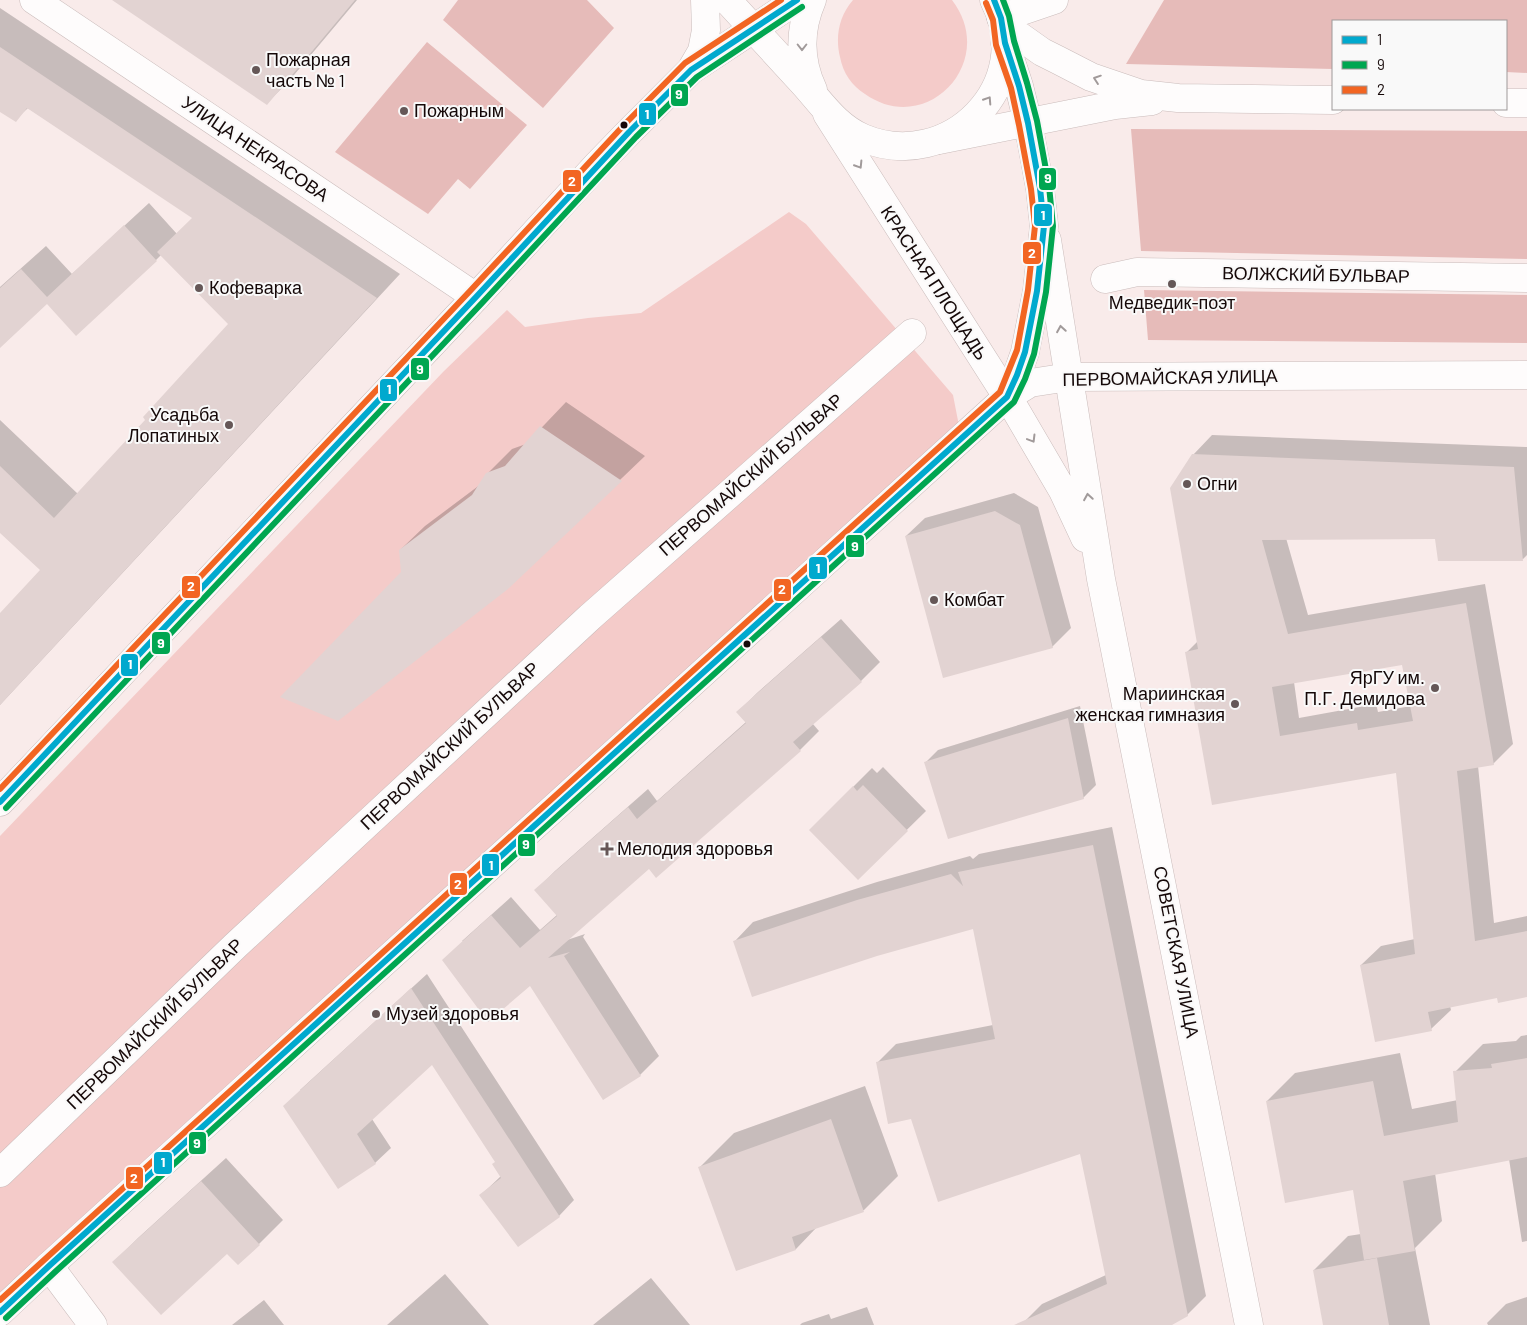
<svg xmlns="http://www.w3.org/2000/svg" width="1527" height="1325" font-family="Barlow,sans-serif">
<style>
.green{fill:#f4cbc9}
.forest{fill:#e6bbb9}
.shadow{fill:#0003;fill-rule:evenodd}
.building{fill:#e2d3d2;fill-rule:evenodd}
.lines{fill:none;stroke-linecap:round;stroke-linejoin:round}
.street-casing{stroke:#cabcbb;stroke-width:29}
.secondary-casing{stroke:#cabcbb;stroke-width:29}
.primary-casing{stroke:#cabcbb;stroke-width:29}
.street{stroke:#fefcfc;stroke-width:28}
.secondary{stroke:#fefcfc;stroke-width:28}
.primary{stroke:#fefcfc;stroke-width:28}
.bus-1-casing{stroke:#f9f9f9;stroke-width:10}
.bus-2-casing{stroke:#f9f9f9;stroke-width:10}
.bus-3-casing{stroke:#f9f9f9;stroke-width:10}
.bus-1{stroke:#00a9ce;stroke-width:6}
.bus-2{stroke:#00a651;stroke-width:6}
.bus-3{stroke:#f26522;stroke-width:6}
.oneway{stroke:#a19a9a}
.poi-dot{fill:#655757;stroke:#f9f9f9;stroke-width:2}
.bus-dot{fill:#150808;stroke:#f9f9f9;stroke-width:2}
.labels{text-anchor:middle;stroke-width:4;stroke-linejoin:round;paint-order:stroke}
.poi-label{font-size:18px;fill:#150808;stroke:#f9f9f9;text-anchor:start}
.street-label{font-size:18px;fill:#150808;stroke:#f9f9f9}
.line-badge{stroke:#f9f9f9;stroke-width:2}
.badge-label{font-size:14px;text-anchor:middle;font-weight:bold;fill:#fff}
</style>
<rect width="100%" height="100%" fill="#f9ebea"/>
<!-- green -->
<path class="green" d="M853,0H952C999,61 927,138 865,94C852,86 843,73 840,57C835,37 839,16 853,0Z
M789,212L806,224L953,395L960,431L0,1301V836L444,371L507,310L525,327L588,318L641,313Z"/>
<!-- forest -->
<path class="forest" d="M458,0H587L614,28L543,108L443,20Z
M1164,0H1527V73L1506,72V21H1333V69L1126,64Z
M427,42L527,125L470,189L458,179L428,214L335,152Z
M1131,129L1527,131V259L1141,251Z
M1144,290L1527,295V343L1148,340Z"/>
<!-- shadow -->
<path class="shadow" d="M114,0H357L289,81L267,103Z
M0,8L400,274L0,705V615L41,570L0,532V420L78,494L147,420L230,324L162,254L156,260L47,302L0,345V287L46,246L72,274L149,203L177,234L194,218L28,108L15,120L0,110Z
M566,402L645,456L507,588L402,572L400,550L425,526L481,484L487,474L512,449L526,444Z
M1212,435L1527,447V555L1523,559L1436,537L1286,538L1308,615L1485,584L1513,744L1493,764L1478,766L1494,923L1527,916V996H1498L1450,1006L1451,1010L1431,1029L1361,965L1381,946L1415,939L1397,772L1213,803L1187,652L1198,641L1193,455ZM1403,664L1411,706L1378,712L1376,704L1299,718L1294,682Z
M1014,493L1038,507L1071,628L1052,647L906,536L925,518Z
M841,619L880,662L861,681L812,723L819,731L800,750L649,868L567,940L585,934L583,937L659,1056L640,1075L530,984L462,941L511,897L540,930L558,914L536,890L555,871L648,789L657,801L746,722L738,712L757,693Z
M1080,706L1096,785L1083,798L926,762L938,750Z
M883,767L926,811L858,878L810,830L872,768L877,773Z
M1112,827L1206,1296L1187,1315L1169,1325H1021L1042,1304L1106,1275L1081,1153L911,1118L877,1063L896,1044L993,1025L974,927L735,941L753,922L877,882L970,856L973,859L979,854Z
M427,974L574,1200L559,1216L481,1195L501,1176L497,1162L433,1063L372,1119L391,1148L375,1163L300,1090Z
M1527,1035V1241L1522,1242L1509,1159L1435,1173L1442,1221L1415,1248L1430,1325H1324L1314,1270L1348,1236L1361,1234L1354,1189L1267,1101L1295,1073L1400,1053L1412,1109L1458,1100L1455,1072L1483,1044L1516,1041L1521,1036Z
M865,1086L898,1176L864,1210L817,1227L796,1249L737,1270L700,1167L734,1133Z
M226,1158L283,1220L259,1244L227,1252L114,1262L138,1238Z
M445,1274L489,1325H387Z
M651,1278L690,1325H593Z
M1527,1297V1325H1488L1487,1323L1506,1304Z
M264,1300L284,1325H232Z
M867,1307L874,1325H800L802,1323L829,1314L831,1319Z"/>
<!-- building -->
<path class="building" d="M112,0H355L267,105Z
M0,47L377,298L0,705V613L40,570L0,533V466L54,518L145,420L143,417L228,324L157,252L192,218L27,108L16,122L0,112Z
M124,225L157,261L76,336L47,304L0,348V288L21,269L47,297Z
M540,426L622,481L508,589L338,721L280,697L401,572L399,550L472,495L486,473L505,466Z
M1192,454L1514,467L1523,561H1438L1435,539L1262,540L1288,634L1466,603L1494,765L1457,771L1475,941L1527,931V997L1498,1003L1497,998L1428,1012L1432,1031L1375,1042L1360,965L1415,954L1396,773L1212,805L1185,652L1198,649L1170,488ZM1402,665L1413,721L1358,730L1357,723L1280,736L1272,687Z
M995,511L1020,525L1053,648L943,678L905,536Z
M821,637L862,682L793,742L801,751L656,878L649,869L548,958L570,952L564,956L641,1076L603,1100L530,986L488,1022L442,960L491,915L520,948L557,916L534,890L628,807L637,819L746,723L736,712Z
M1068,718L1084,799L948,839L924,762Z
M863,785L908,831L858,880L809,830L853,786L857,791Z
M1093,845L1188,1316L1172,1325H1014L1107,1284L1080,1154L938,1202L911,1119L888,1124L876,1062L995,1039L973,929L877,956L752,997L733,941L857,900L951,874L963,886L958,872Z
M411,988L560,1217L518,1247L479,1195L501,1178L492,1164L495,1162L432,1065L357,1134L376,1164L338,1189L283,1106Z
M1527,1058V1157L1403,1181L1415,1251L1364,1260L1353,1190L1285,1203L1266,1101L1373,1081L1384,1136L1458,1122L1453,1071L1492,1068L1491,1064Z
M831,1119L864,1212L792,1237L796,1250L736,1271L698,1167Z
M201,1181L260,1245L238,1265L227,1254L161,1315L112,1262Z
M1377,1258L1389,1325H1323L1313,1270Z"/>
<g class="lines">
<defs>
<path id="street" d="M34,0L476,297
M1001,18L1018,35L1042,52L1058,60L1091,77L1141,94L1178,98L1333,100
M1001,18L1054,0
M1506,103H1527
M939,140L1115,105L1152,101
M1105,279L1137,272L1527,278
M1007,397L1030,383L1069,377L1527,375
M0,1173L235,946L590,617L912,333
M49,1266L93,1325"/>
<path id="secondary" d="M827,114L1015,409L1063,491L1085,538
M1047,240L1101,579L1249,1325"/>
<path id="primary" d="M727,0C753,28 778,56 804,84C822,104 837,127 863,138C949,174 1038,84 994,0
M812,0C799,30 799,60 813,90
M691,70L702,51L706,30L705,0
M0,802L476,297L598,164L630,131L691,70L797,0
M0,1312L49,1266L1007,397L1017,375L1025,352L1037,291L1044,226L1040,188L1028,123L1019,86L1005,43"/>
</defs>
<!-- street casing -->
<use href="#street" class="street-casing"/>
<!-- secondary casing -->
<use href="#secondary" class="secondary-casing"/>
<!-- primary casing -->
<use href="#primary" class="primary-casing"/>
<!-- street -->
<use href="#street" class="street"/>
<!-- secondary -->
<use href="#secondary" class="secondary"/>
<!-- primary -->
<use href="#primary" class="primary"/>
<defs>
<path id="bus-1" d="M0,802L476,297L630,131L691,70L797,0
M0,1312L49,1266L1007,397L1017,375L1025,352L1037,291L1044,226L1040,188L1028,123L1019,86L1005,43L1001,18L994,0"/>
<path id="bus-2" d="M6,808L482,303L636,137L697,77L802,7
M6,1318L55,1272L1014,402L1025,379L1034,354L1046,292L1053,226L1049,186L1037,121L1027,83L1014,41L1009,16L1003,0"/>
<path id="bus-3" d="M0,789L470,291L624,125L685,63L781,0
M0,1300L1000,392L1017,350L1028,290L1035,226L1031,189L1019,125L1011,88L996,45L993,20L986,3"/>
</defs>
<!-- bus-1 casing -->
<use href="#bus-1" class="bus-1-casing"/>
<!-- bus-2 casing -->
<use href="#bus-2" class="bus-2-casing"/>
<!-- bus-3 casing -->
<use href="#bus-3" class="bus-3-casing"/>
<!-- bus-1 -->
<use href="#bus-1" class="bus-1"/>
<!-- bus-2 -->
<use href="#bus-2" class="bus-2"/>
<!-- bus-3 -->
<use href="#bus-3" class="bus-3"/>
</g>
<!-- one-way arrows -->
<defs><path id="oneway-chevron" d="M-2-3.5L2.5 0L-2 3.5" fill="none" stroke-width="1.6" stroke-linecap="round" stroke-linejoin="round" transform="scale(1.25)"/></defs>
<g class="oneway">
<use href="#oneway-chevron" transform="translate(802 47) rotate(90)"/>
<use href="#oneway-chevron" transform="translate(1097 79) rotate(-161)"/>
<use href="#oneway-chevron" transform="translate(988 100) rotate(-57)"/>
<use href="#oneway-chevron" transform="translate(859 165) rotate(58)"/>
<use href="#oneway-chevron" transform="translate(1061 329) rotate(-99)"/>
<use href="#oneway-chevron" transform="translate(1032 439) rotate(59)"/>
<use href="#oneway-chevron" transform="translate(1088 497) rotate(-99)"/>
</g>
<!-- markers -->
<g class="poi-dot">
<circle cx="256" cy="70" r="5"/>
<circle cx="404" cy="111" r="5"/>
<circle cx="1172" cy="284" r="5"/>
<circle cx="199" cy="288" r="5"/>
<circle cx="229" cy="425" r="5"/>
<circle cx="1187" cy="484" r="5"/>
<circle cx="934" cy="600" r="5"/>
<circle cx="1435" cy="688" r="5"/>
<circle cx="1235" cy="704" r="5"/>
<path d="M604.5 841.5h5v5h5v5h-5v5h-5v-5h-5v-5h5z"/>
<circle cx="376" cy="1014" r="5"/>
</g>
<g class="bus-dot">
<circle cx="624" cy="125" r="4.5"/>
<circle cx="747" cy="644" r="4.5"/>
</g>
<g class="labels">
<!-- poi labels -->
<g class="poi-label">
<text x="266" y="66">Пожарная<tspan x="266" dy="21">часть № 1</tspan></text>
<text x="414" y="117">Пожарным</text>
<text x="209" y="294">Кофеварка</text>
<text x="1172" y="309" text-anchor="middle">Медведик-поэт</text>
<text x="219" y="421" text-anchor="end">Усадьба<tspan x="219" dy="21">Лопатиных</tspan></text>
<text x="1197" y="490">Огни</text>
<text x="944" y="606">Комбат</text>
<text x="1425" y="684" text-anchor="end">ЯрГУ им.<tspan x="1425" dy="21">П.Г. Демидова</tspan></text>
<text x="1225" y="700" text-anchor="end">Мариинская<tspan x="1225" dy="21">женская гимназия</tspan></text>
<text x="617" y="855">Мелодия здоровья</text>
<text x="386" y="1020">Музей здоровья</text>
</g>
<!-- street labels -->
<g class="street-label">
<text transform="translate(255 149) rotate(34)" y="6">УЛИЦА НЕКРАСОВА</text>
<text transform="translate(1316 275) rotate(1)" y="6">ВОЛЖСКИЙ БУЛЬВАР</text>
<text transform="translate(934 283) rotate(57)" y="6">КРАСНАЯ ПЛОЩАДЬ</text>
<text transform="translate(1170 378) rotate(-1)" y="6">ПЕРВОМАЙСКАЯ УЛИЦА</text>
<text transform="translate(751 475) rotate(-41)" y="6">ПЕРВОМАЙСКИЙ БУЛЬВАР</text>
<text transform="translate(450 746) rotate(-43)" y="6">ПЕРВОМАЙСКИЙ БУЛЬВАР</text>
<text transform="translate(1176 952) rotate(79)" y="6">СОВЕТСКАЯ УЛИЦА</text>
<text transform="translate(155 1024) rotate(-44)" y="6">ПЕРВОМАЙСКИЙ БУЛЬВАР</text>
</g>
</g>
<g class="line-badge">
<rect x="670" y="83" width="19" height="24" rx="5" fill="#00a651"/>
<rect x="638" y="102" width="19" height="24" rx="5" fill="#00a9ce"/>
<rect x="1038" y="167" width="19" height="24" rx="5" fill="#00a651"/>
<rect x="562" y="169" width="20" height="24" rx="5" fill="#f26522"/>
<rect x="1033" y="203" width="20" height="24" rx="5" fill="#00a9ce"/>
<rect x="1022" y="241" width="20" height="24" rx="5" fill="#f26522"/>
<rect x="410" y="357" width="20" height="24" rx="5" fill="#00a651"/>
<rect x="379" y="378" width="19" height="24" rx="5" fill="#00a9ce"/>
<rect x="845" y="534" width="20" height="24" rx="5" fill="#00a651"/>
<rect x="808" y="556" width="20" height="24" rx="5" fill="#00a9ce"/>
<rect x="181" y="575" width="20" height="24" rx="5" fill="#f26522"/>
<rect x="773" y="578" width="19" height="24" rx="5" fill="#f26522"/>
<rect x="151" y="631" width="20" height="24" rx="5" fill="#00a651"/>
<rect x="120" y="653" width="19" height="24" rx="5" fill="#00a9ce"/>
<rect x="517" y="833" width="19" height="24" rx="5" fill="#00a651"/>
<rect x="481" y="853" width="19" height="24" rx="5" fill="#00a9ce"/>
<rect x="449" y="872" width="19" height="24" rx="5" fill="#f26522"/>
<rect x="188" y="1131" width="19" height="24" rx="5" fill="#00a651"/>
<rect x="153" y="1151" width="20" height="24" rx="5" fill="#00a9ce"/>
<rect x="125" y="1166" width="19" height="24" rx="5" fill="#f26522"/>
</g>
<g class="badge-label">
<text x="679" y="99">9</text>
<text x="647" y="119">1</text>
<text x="1048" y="183">9</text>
<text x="572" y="186">2</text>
<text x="1043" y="220">1</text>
<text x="1032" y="258">2</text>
<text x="420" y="374">9</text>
<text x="389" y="394">1</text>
<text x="855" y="551">9</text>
<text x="818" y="573">1</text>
<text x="191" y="591">2</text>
<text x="782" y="594">2</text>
<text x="161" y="648">9</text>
<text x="130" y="669">1</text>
<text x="526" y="849">9</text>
<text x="491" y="870">1</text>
<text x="458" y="889">2</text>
<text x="197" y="1148">9</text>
<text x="163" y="1167">1</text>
<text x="134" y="1183">2</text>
</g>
<!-- legend -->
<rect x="1332" y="20" width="175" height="90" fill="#f9f9f9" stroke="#9e9999"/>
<rect x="1342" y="36" width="25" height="8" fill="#00a9ce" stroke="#9e9999"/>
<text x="1377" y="45" font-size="15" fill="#150808">1</text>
<rect x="1342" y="61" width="25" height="8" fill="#00a651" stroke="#9e9999"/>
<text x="1377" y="70" font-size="15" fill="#150808">9</text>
<rect x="1342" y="86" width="25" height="8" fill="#f26522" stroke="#9e9999"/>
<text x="1377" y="95" font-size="15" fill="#150808">2</text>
</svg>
